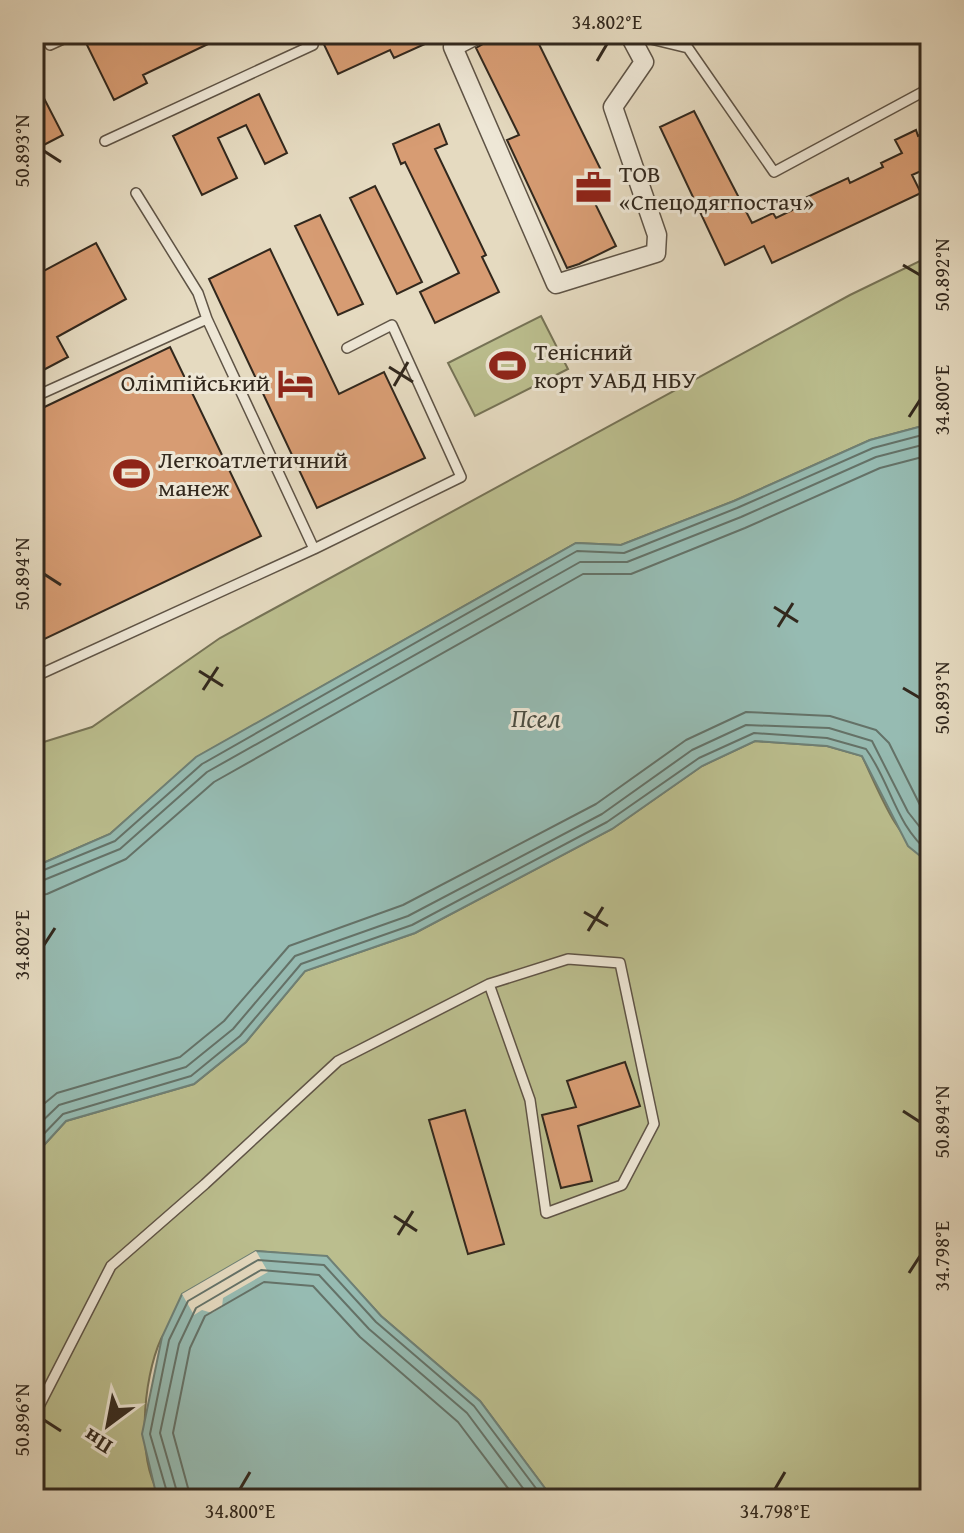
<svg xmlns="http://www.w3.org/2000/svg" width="964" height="1533" font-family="'Gentium Book Plus',serif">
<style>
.green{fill:#bbbe8e;stroke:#767356;stroke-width:2}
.water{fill:#96bbb2;stroke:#6e8076;stroke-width:2}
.pier{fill:#e5dac0}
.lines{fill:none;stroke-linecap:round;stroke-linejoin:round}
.shore{stroke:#647268;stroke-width:2}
.building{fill:#d79c73;stroke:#32281d;stroke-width:2}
.lane-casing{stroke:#5f5446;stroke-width:12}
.street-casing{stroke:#5f5446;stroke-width:21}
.lane{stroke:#eee7d6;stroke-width:9}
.street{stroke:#eee7d6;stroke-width:18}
.ticks{fill:none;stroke:#32281d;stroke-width:3}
.labels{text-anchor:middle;stroke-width:6;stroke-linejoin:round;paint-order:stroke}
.poi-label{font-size:24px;fill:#32281d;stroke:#eee7d6;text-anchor:start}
.water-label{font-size:26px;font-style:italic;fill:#4b4d42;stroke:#eee7d6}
.neatline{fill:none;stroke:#32281d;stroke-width:3}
.ticks-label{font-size:20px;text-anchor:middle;fill:#32281d}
</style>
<rect width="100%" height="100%" fill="#e5dac0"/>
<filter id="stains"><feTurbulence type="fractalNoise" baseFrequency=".0025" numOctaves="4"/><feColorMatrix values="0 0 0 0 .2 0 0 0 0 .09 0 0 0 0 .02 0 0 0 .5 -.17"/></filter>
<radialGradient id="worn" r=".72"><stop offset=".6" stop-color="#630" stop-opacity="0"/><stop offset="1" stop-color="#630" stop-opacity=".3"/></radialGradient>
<!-- green -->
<path class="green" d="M930,256V424L870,440L734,501L621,545L576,543L197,757L110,834L34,867V745L92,727L220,638L850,295Z
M541,316L568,369L475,416L448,363Z
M755,741L827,746L862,756C881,796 895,835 930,864V1499H553L480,1401L381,1316L327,1257L256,1251C239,1262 168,1324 161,1339C143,1378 135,1464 163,1499H34V1156L66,1121L194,1084L246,1042L305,971L415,933L612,829L702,766Z"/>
<!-- water -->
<path class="water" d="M930,424V864L908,846L862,756L827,746L755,741L702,766L612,829L415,933L305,971L246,1042L194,1084L66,1121L34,1156V867L110,834L196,757L576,543L621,545L734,501L870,440Z
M256,1251L327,1256L381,1316L480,1401L553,1499H163L155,1489L142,1434L162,1337L182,1294Z"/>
<!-- pier -->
<path class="pier" d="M256,1251L268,1272L223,1298L222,1307L212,1313L202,1310L194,1315L182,1294Z"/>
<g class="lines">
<!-- shore -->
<path class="shore" d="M34,874L115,841L202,764L577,551L624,553L737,508L873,448L930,433
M34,884L120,849L207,772L580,562H627L741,517L876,457L930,443
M34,896L47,894L126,859L214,782L583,574H631L745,528L880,468L930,455
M34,1112L57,1093L180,1057L224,1021L289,946L403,905L596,804L686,740L746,712L830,716L876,730L889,743L930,825
M34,1129L59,1105L186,1067L233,1029L295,956L408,916L602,814L692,750L746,725L829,728L872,741L908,812L930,840
M34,1144L63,1114L191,1076L240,1036L301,964L412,925L607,822L699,758L754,733L827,738L866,749C891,783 895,825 930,853
M169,1499L150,1434L169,1340L188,1301L258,1260L324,1265L376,1322L474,1406L544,1499
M179,1499L160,1433L179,1344L196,1308L261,1270L319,1275L369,1329L467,1413L531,1499
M191,1499L173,1433L190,1348L205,1316L264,1282L313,1286L360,1337L458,1422L516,1499"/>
</g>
<!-- building -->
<path class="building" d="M104,34H123L126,40L140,34H229L143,75L147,83L114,100L86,43Z
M319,34H447L394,58L390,50L338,74Z
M490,34H534L601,170L583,179L616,246L579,264L567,268L507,140L519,135L476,48L488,41Z
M34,79L63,135L34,150Z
M259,94L287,153L265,164L246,125L218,138L237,178L202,195L173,136Z
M694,111L752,223L773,213L776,218L807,203L805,198L848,178L850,183L883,167L881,163L902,153L895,140L916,130L918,136L930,131V167L912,175L921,193L772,263L764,246L725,265L660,127Z
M439,124L447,144L435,149L486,255L482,257L499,292L435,323L420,292L459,273L405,162L401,164L393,144Z
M375,186L422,282L397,294L350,198Z
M320,215L363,304L338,315L295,226Z
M96,243L126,299L57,337L68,357L34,375V276Z
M270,249L339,394L384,372L425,458L317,508L209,279Z
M170,347L261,536L34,644V412Z
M625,1062L640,1106L578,1126L592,1181L561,1188L542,1115L576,1107L567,1081Z
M465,1110L504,1244L468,1254L429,1120Z"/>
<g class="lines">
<defs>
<path id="lane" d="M630,34L688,48L774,172L930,88
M50,45L74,34
M105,141L313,45
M136,193L198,293L207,319
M34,397L207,319L314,549L34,677
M314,549L461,477L392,325L347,348
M34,1416L111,1266L205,1184L338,1061L489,984L568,959L620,963L654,1124L622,1185L546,1213L530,1100L489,984"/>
<path id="street" d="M478,34L453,47L556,284L656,253L657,235L613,107L644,62L629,34"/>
</defs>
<!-- lane casing -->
<use href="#lane" class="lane-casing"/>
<!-- street casing -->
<use href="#street" class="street-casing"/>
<!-- lane -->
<use href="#lane" class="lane"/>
<!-- street -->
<use href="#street" class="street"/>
</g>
<!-- ticks -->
<path class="ticks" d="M597,61L607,44M44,151L61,162M903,265L920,275M389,367L413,382M394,386L408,362M909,417L920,400M44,574L61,585M774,607L798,622M778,627L793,603M199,671L223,686M903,688L920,698M203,690L218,667M584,912L608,926M588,931L603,907M44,945L55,928M903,1111L920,1122M394,1216L417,1231M398,1235L413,1211M909,1273L920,1256M44,1420L61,1431M240,1489L250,1472M775,1489L785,1472"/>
<!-- icons -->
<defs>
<symbol id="office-bare" viewBox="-9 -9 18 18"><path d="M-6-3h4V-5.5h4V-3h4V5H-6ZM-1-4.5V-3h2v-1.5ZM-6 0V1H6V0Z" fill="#8f2418" stroke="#eee7d6" stroke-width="2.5" paint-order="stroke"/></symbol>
<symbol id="stadium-bare" viewBox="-9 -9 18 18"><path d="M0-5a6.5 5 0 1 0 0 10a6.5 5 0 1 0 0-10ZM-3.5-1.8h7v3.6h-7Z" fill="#8f2418" stroke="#eee7d6" stroke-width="2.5" paint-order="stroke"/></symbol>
<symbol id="hotel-bare" viewBox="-9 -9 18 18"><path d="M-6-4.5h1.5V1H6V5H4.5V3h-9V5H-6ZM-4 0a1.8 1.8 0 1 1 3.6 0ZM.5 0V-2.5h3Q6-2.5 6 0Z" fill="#8f2418" stroke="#eee7d6" stroke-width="2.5" paint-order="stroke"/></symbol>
</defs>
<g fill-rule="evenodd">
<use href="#office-bare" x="568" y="162" width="51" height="51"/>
<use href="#stadium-bare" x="482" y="340" width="51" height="51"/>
<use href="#hotel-bare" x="270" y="358" width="51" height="51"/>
<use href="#stadium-bare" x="106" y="448" width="51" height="51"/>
</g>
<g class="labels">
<!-- poi labels -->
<g class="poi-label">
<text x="619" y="182">ТОВ<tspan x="619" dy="28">«Спецодягпостач»</tspan></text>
<text x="534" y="360">Тенісний<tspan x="534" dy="28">корт УАБД НБУ</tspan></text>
<text x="270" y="391" text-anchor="end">Олімпійський</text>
<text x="158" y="468">Легкоатлетичний<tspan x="158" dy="28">манеж</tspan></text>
</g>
<!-- water labels -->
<g class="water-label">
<text x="536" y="727">Псел</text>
</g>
</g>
<!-- margin -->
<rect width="964" height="1533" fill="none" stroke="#e5dac0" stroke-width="88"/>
<!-- north arrow -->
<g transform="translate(108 1425) rotate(212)" stroke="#eee7d6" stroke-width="6" paint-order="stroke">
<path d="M0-6L14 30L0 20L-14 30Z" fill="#32281d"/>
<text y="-12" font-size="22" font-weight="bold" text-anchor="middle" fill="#32281d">Пн</text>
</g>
<rect x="44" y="44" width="876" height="1445" class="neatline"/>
<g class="ticks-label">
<text x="607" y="29">34.802°E</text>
<text transform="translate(22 151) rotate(-90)" y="7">50.893°N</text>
<text transform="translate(942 275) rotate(-90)" y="7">50.892°N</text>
<text transform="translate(942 400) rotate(-90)" y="7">34.800°E</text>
<text transform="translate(22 574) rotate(-90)" y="7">50.894°N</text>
<text transform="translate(942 698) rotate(-90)" y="7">50.893°N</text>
<text transform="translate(22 945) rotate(-90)" y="7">34.802°E</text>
<text transform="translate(942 1122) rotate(-90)" y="7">50.894°N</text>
<text transform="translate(942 1256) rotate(-90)" y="7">34.798°E</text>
<text transform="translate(22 1420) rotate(-90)" y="7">50.896°N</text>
<text x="240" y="1518">34.800°E</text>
<text x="775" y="1518">34.798°E</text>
</g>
<rect width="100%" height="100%" filter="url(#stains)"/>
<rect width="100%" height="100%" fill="url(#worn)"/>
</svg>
